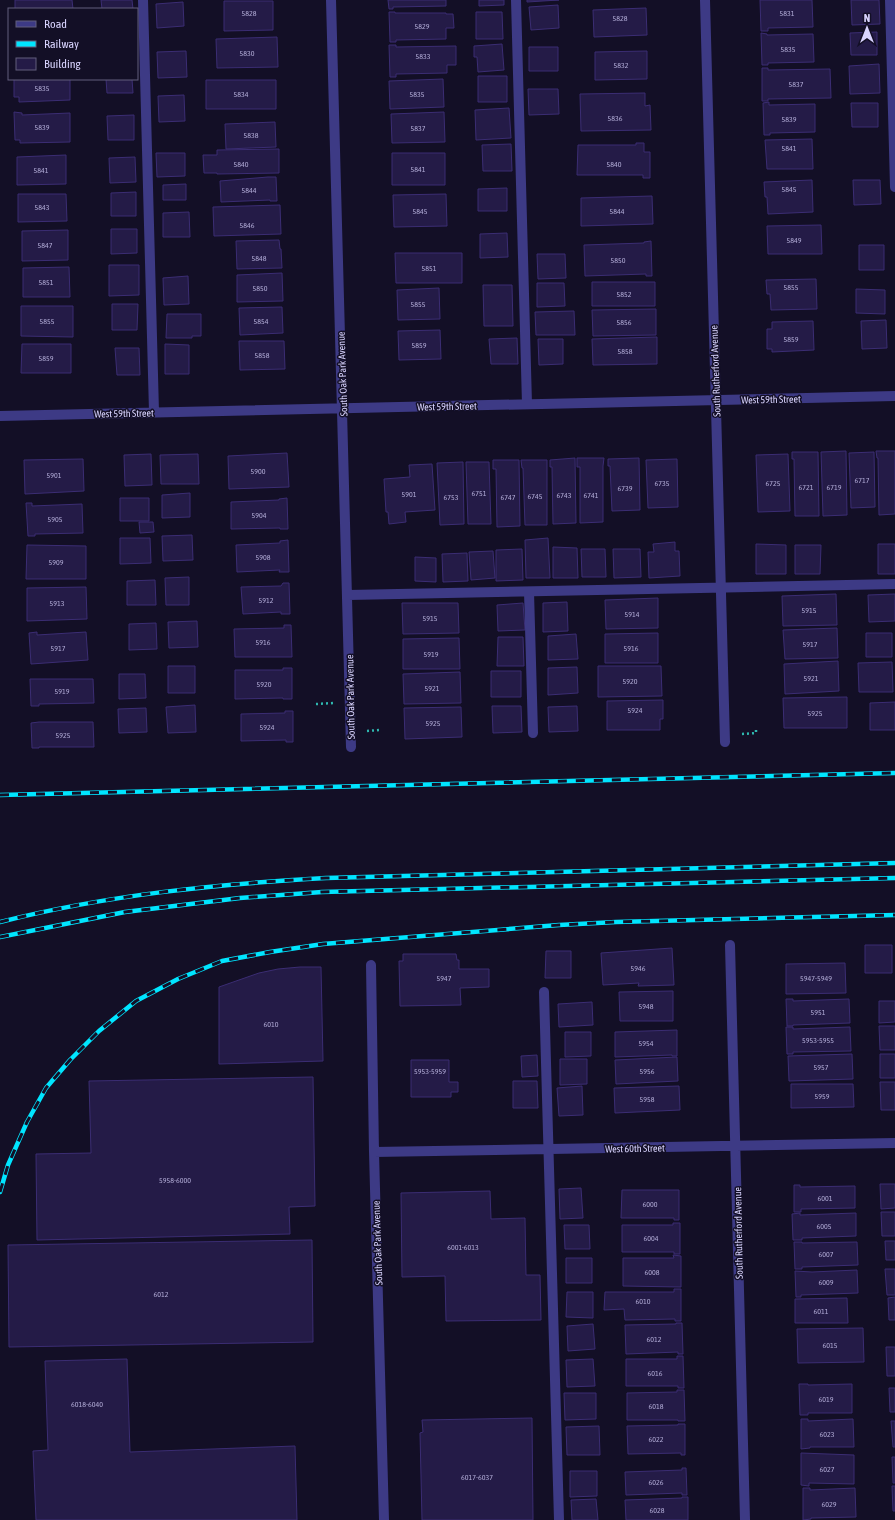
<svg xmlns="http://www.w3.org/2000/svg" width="895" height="1520" font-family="'Asap Condensed',sans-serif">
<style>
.building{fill:#241b47;stroke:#3b2d73}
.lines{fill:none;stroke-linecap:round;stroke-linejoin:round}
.path{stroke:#2fb8b0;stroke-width:2.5;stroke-dasharray:2 3;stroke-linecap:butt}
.minor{stroke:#3d3a85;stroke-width:10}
.rail-casing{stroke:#00e5ff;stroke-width:4.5}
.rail{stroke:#130f26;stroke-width:3;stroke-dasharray:9;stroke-linecap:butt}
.labels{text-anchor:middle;stroke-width:3;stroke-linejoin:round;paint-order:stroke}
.number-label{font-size:8px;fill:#aca6d1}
.street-label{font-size:10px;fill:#d9d4ff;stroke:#130f26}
</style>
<rect width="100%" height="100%" fill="#130f26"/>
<!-- building -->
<path class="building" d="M15,0H72L73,9H15Z
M101,0H132L133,9H102Z
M388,0H446V6L393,7V9H389Z
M479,0H504V5L479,6Z
M527,0H559L527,2Z
M760,0H812L813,27L768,28V31H761Z
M851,0H879L880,24L852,25Z
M224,1H273V30L224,31Z
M183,2L184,26L157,28L156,4Z
M558,5L559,28L531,30L529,7Z
M646,8L647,35L594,37L593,10Z
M389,12H395V13H446V14H453L454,28H446V39L396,40V42H390Z
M476,12H502L503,39H476Z
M877,32V55H851L850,33Z
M761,33L767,34V35L813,34L814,62L768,63V65H762Z
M277,37L278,67L217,68L216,39Z
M502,44L504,70L478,72L477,57H474V46Z
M389,45H396V47L456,46V65H447V73L396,74V77H390Z
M529,47H558V71H529Z
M186,51L187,77L158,78L157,52Z
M647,51V79L595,80V52Z
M879,64L880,93L850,94L849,66Z
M762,68H768V70L830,69L831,98L768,99V101H762Z
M478,76H507V102H478Z
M14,79H70V100L19,102V97H14Z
M106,79H132L133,93H107Z
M443,79L444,107L390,109L389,81Z
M206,80H276V109H206Z
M528,89H558L559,114L529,115Z
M645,93V106L650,105L651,130L581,131L580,94Z
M184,95L185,121L159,122L158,96Z
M769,102V105L815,104V132L770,133V135H764L763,103Z
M851,103H878V127H852Z
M509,108L511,138L476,140L475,110Z
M14,112L22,113V115L70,113V142L20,143V140H15Z
M444,112L445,142L392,143L391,114Z
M134,115V140H108L107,116Z
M275,122L276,147L226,149L225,124Z
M812,139L813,169H767L765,140Z
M636,143H644V152H650V178H643V175H577L578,145H636Z
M511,144L512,171H483L482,145Z
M279,149V173L217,174V173H204L203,155H217V150Z
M156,153H185V176L157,177Z
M392,153H445V185H392Z
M66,155V184L17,185V157Z
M135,157L136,182L110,183L109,158Z
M268,177H276L277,201H270V200L221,202L220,181Z
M812,180L813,212L768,214L767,197H765L764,182Z
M853,180H880L881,204L854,205Z
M186,184V200H163V185Z
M507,188V211H478V189Z
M136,192V216H111V193Z
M18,194H66L67,221L18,222Z
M446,194L447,226L394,227L393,195Z
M652,196L653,224L581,226V198Z
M280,205L281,234L214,236L213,207Z
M189,212L190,237H163V213Z
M821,225L822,254H768L767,226Z
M111,229H137V253L111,254Z
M68,230V260L22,261V231Z
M507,233L508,257L480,258V234Z
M279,240L280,249H281L282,268L237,269L236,241Z
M651,241L652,276H646V274L585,276L584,245L644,243V242Z
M859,245H884V270H859Z
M395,253H462V283H396Z
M537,254H565L566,278L538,279Z
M109,265H139V295L109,296Z
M69,267L70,297H23V268Z
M282,273L283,301L237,302V275Z
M188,276L189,304L164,305L163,278Z
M816,279L817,309L771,310L770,294H767L766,280Z
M592,282H655V306H592Z
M537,283H564L565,306L537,307Z
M483,285H512L513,326H484Z
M439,288L440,319L398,320L397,290Z
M856,289L885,290V314L856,313Z
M112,304H138L137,330H112Z
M21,306H73V337L21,336Z
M282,307L283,333L240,335L239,308Z
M656,309V335L593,336L592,310Z
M574,311L575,335H536L535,312Z
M167,314H201V336H192V338H166Z
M886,320L887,348L862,349L861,321Z
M813,321L814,350L772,352V349H767V329H772V322Z
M440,330L441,359L399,360L398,331Z
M657,337V364L593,365L592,339Z
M517,338L518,364H491L489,339Z
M538,339H563V364L539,365Z
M239,341H284L285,369L240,370Z
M22,344H71V373H21Z
M165,344L189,345V374H165Z
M115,348H139L140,375H117Z
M846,451L847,515L823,516L821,452Z
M876,451H895V514L879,515L878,458H877Z
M792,452H818L819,516H795L794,459H792Z
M874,452L875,507L851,508L849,453Z
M287,453L289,487L229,489L228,456Z
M151,454L152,485L125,486L124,455Z
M198,454L199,484H161L160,455Z
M788,454L790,511L758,512L756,455Z
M575,458L576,523L553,524L552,467H550V460Z
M577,458H604L603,466V522L580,523V467H577Z
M639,458L640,510L612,511L610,466H608V459Z
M83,459L84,491L25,494L24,460Z
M677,459L678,507L648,508L646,460Z
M493,460H519L520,526L497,527L496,469H493Z
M521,460H547V525H525L523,468H522Z
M463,462L464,524L440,525L437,463Z
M466,462H489L491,524H468Z
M432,464L435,510L405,512L406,522L389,524L388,512H386L384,479L410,477L409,465Z
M190,493V517L162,518V495Z
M120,498H149V521H120Z
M287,498L288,529H280V528L231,529V502L279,500V499Z
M26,503H32V506L82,504L83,533L35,534V536H28Z
M139,522H153L154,532L140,533Z
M192,535L193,560L163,561L162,536Z
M120,538H150L151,563L120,564Z
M548,538L550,578H526L525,540Z
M288,540L289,572H279L280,570L237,572L236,545L280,543V541Z
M675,542V551H679L680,576L649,578L648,552H654L653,544Z
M756,544L786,545V574H756Z
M878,544H895V574H878Z
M27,545L86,546V579H26Z
M795,545H821L820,574H795Z
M553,547L577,548L578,578H553Z
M522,549L523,580L496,581V550Z
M581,549H605L606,577H582Z
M613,549H640L641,577L614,578Z
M493,551L495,578L471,580L469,552Z
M467,553L468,581L443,582L442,554Z
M415,557L436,558V582L415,581Z
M189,577V605H166L165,578Z
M155,580L156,605H127V581Z
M283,583H289L290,614H281V612L243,614L241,587L281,586Z
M86,587L87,619L27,621V588Z
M836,594L837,625L783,626L782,596Z
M895,594V621L869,622L868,595Z
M658,598V628L606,629L605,600Z
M567,602L568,631L543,632V603Z
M402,603H458L459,633L403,634Z
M523,603L525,630L498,631L497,605Z
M197,621L198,647L169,648L168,622Z
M156,623L157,649L129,650V624Z
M284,625H291L292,657H235L234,629L284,628Z
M837,628L838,658L785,659L783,630Z
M37,632V635L86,632L88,660L31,664L29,633Z
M658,633V663H605V634Z
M866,633H892V657H866Z
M576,634L578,659L548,660V636Z
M498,637H523L524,666H497Z
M459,638L460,669H403V639Z
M838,661L839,691L785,694L784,664Z
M892,662L893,692H859L858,663Z
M168,666H195V693H168Z
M598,666H661L662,696L598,697Z
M577,667L578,693L548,695V668Z
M283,668H292V699H283V698L235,699V670H283Z
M491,671H521V697H491Z
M460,672L461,703L404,704L403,674Z
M119,674H145L146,698L119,699Z
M30,679H93L94,703L39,704V706H31Z
M847,697V728H784L783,698Z
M663,700V719H660V730H607V701Z
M895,702V730H870V703Z
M195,705L196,732L168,733L166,707Z
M492,706H521L522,732L493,733Z
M577,706L578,731L549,732L548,707Z
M461,707L462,737L405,739L404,708Z
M146,708L147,732L119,733L118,709Z
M285,711H293V742H286V740L241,741V714L285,713Z
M39,722H93L94,747H39V748H32L31,723Z
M865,945H892V973H865Z
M672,948L674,985L638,986L639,983L603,985L601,953Z
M546,951H571V978H545Z
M403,954H456L457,960H459V969H489V987L460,988L461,1005L400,1006L399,961H403Z
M845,963L846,993L786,994V964Z
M300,967H321L323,1061L219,1064V987L259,973L278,969Z
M673,991V1021H620L619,992Z
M786,999H793V1001L849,999L850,1023L793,1025V1026H787Z
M879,1001H895V1022L879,1023Z
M592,1002L593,1025L559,1027L558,1004Z
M879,1026H895V1050H880Z
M786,1027H793V1029L850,1027L851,1051L793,1052V1054H787Z
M677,1030V1056H672V1055L615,1057V1032Z
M565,1032H591V1056L565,1057Z
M852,1054L853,1079L789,1081L788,1056Z
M880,1054H895V1078H880Z
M537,1055L538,1076L522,1077L521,1056Z
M677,1057L678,1081L616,1084L615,1060Z
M560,1059H587V1084L560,1085Z
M411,1060H449V1082H458V1092H451V1097H411Z
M313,1077L315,1206L289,1207L290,1234L37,1240L36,1154L91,1153L89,1081Z
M513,1081H537L538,1108H513Z
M880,1082H895V1110H881Z
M791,1084H853L854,1107L791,1108Z
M582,1086L583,1115L559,1116L557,1088Z
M679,1086L680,1110L615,1113L614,1088Z
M880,1184H895V1208L881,1209Z
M794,1185H800V1187L855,1186V1208L801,1209V1212H794Z
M581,1188L583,1218L560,1219L559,1189Z
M622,1190H679V1220H674V1218H621Z
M490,1191L491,1219L525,1218L526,1275H540L541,1320L446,1321L445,1276L402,1277L401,1193Z
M881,1212H895V1236H882Z
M800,1213V1215L856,1213V1236L802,1238V1240H793L792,1214Z
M673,1223H680V1254H674V1252H622V1225H673Z
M564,1225H589L590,1249H565Z
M312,1240L313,1342L9,1347L8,1245Z
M885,1241H895V1260H886Z
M794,1242H802V1243L857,1242L858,1265L802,1267V1269H795Z
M673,1255L681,1256V1287L623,1286V1258H674Z
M566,1258H592V1283H566Z
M885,1269H895V1295H887Z
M857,1270L858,1293L801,1295V1297H796L795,1271L812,1272Z
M674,1289H681V1321H675V1319L625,1320L624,1309L604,1310L605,1292H674Z
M567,1292H593V1318L566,1317Z
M895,1297V1320H889L888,1298Z
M847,1298L848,1323H795V1299Z
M676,1323H682L683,1354H678V1352L626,1354L625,1325L676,1324Z
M593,1324L595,1349L568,1351L567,1326Z
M863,1328L864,1362L798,1363L797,1329Z
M886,1347H895V1376H887Z
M677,1356H683L684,1388H678V1386H626V1359H677Z
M127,1359L130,1452L295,1446L297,1520H36L33,1451L48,1450L45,1361Z
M593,1359L595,1386L567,1387L566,1360Z
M799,1384H808V1385L852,1384V1413H808V1415H800Z
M889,1388H895V1412H890Z
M677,1390H684L685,1421H678V1420H627V1393L677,1392Z
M564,1393H596V1419L565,1420Z
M532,1418L533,1520H422L420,1433L423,1432L422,1420Z
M801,1419H808V1421L853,1419L854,1447H810V1448L801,1449Z
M891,1421H895V1447H893Z
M678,1424H685V1455H681V1453L628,1454L627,1426L678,1425Z
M599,1426L600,1455H567L566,1427Z
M801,1453L854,1455V1484L809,1483V1486L801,1485Z
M892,1457H895V1483H893Z
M682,1468H686L687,1495H682V1493L626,1495L625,1472L682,1470Z
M570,1471H597V1496L570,1497Z
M892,1486H895V1511H893Z
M803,1488H810V1490L855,1488L856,1517L811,1518V1519L803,1520Z
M682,1497H688V1520H626L625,1500L682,1498Z
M596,1499L598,1520H572L571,1500Z"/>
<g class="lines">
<!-- path -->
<path class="path" d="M316,704L334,703
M367,731L380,730
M742,734L756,733V728"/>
<!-- minor -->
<path class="minor" d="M143,0L154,412
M331,0L351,747
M516,0L527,404
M705,0L725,742
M890,0L895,187
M0,416L895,396
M529,592L533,733
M348,595L895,584
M730,945L745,1520
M371,965L374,1152L384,1520
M544,992L559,1520
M374,1152L895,1143"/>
<defs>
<path id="rail" d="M0,795L895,773
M0,922C107,895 216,884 326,878L895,863
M0,937L125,912L240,898L322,892L442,889L895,878
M0,1192L8,1165L27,1122L46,1088L70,1060L99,1031L136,1001L178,979L222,961L270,952L323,944L559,925L616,922L895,915"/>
</defs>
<!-- rail casing -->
<use href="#rail" class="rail-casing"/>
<!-- rail -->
<use href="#rail" class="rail"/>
</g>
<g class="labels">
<!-- number labels -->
<g class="number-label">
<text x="249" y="16">5828</text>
<text x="787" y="16">5831</text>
<text x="620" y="21">5828</text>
<text x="422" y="29">5829</text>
<text x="788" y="52">5835</text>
<text x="247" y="56">5830</text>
<text x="423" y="59">5833</text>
<text x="621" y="68">5832</text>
<text x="796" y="87">5837</text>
<text x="42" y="91">5835</text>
<text x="241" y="97">5834</text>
<text x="417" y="97">5835</text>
<text x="615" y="121">5836</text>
<text x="789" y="122">5839</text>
<text x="42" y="130">5839</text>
<text x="418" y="131">5837</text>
<text x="251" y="138">5838</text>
<text x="789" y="151">5841</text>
<text x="241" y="167">5840</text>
<text x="614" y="167">5840</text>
<text x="418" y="172">5841</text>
<text x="41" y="173">5841</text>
<text x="789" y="192">5845</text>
<text x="249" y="193">5844</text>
<text x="42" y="210">5843</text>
<text x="420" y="214">5845</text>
<text x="617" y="214">5844</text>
<text x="247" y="228">5846</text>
<text x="794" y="243">5849</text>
<text x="45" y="248">5847</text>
<text x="259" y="261">5848</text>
<text x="618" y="263">5850</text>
<text x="429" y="271">5851</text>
<text x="46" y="285">5851</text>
<text x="791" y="290">5855</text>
<text x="260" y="291">5850</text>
<text x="624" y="297">5852</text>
<text x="418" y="307">5855</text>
<text x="47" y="324">5855</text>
<text x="261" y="324">5854</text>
<text x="624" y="325">5856</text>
<text x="791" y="342">5859</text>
<text x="419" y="348">5859</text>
<text x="625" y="354">5858</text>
<text x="262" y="358">5858</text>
<text x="46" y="361">5859</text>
<text x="258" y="474">5900</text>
<text x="54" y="478">5901</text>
<text x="862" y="483">6717</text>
<text x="662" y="486">6735</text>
<text x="773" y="486">6725</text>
<text x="806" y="490">6721</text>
<text x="834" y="490">6719</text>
<text x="625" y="491">6739</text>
<text x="479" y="496">6751</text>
<text x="409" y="497">5901</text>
<text x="564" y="498">6743</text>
<text x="591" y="498">6741</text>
<text x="535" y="499">6745</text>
<text x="451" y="500">6753</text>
<text x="508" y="500">6747</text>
<text x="259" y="518">5904</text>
<text x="55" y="522">5905</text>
<text x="263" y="560">5908</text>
<text x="56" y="565">5909</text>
<text x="266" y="603">5912</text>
<text x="57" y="606">5913</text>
<text x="809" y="613">5915</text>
<text x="632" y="617">5914</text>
<text x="430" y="621">5915</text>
<text x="263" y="645">5916</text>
<text x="810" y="647">5917</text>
<text x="58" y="651">5917</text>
<text x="631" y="651">5916</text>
<text x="431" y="657">5919</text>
<text x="811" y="681">5921</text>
<text x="630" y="684">5920</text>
<text x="264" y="687">5920</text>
<text x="432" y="691">5921</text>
<text x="62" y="694">5919</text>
<text x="635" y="713">5924</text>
<text x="815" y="716">5925</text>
<text x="433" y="726">5925</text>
<text x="267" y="730">5924</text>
<text x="63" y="738">5925</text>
<text x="638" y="971">5946</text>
<text x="444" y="981">5947</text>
<text x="816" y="981">5947-5949</text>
<text x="646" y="1009">5948</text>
<text x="818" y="1015">5951</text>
<text x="271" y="1027">6010</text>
<text x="818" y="1043">5953-5955</text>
<text x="646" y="1046">5954</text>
<text x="821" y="1070">5957</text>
<text x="430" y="1074">5953-5959</text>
<text x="647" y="1074">5956</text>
<text x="822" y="1099">5959</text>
<text x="647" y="1102">5958</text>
<text x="175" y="1183">5958-6000</text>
<text x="825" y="1201">6001</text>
<text x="650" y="1207">6000</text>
<text x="824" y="1229">6005</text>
<text x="651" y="1241">6004</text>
<text x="463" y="1250">6001-6013</text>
<text x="826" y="1257">6007</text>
<text x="652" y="1275">6008</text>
<text x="826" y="1285">6009</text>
<text x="161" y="1297">6012</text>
<text x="643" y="1304">6010</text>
<text x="821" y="1314">6011</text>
<text x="654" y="1342">6012</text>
<text x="830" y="1348">6015</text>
<text x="655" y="1376">6016</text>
<text x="826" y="1402">6019</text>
<text x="87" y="1407">6018-6040</text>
<text x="656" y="1409">6018</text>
<text x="827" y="1437">6023</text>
<text x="656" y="1442">6022</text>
<text x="827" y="1472">6027</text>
<text x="477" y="1480">6017-6037</text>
<text x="656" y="1485">6026</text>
<text x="829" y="1507">6029</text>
<text x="657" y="1513">6028</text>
</g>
<!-- street labels -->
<g class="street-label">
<text transform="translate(715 371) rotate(-92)" y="4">South Rutherford Avenue</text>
<text transform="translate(342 374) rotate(-92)" y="4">South Oak Park Avenue</text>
<text transform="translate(771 399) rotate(-1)" y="4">West 59th Street</text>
<text transform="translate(447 406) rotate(-1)" y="4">West 59th Street</text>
<text transform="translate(124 413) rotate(-1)" y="4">West 59th Street</text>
<text transform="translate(350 697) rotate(-91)" y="4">South Oak Park Avenue</text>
<text transform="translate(635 1148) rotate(-1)" y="4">West 60th Street</text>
<text transform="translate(738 1233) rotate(-91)" y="4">South Rutherford Avenue</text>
<text transform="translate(377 1243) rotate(-92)" y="4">South Oak Park Avenue</text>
</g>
</g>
<!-- legend -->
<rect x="8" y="8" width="130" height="72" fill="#130f26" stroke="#625e7d"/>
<rect x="16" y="21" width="20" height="6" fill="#3d3a85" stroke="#625e7d"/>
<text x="44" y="28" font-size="12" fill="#d9d4ff">Road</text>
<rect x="16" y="41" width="20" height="6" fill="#00e5ff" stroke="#625e7d"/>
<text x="44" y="48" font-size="12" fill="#d9d4ff">Railway</text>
<rect x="16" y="58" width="20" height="12" fill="#241b47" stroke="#625e7d"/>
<text x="44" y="68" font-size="12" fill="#d9d4ff">Building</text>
<!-- north arrow -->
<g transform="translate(867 28)" stroke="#130f26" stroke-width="3" paint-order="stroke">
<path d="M0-3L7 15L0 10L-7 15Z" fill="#d9d4ff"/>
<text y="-6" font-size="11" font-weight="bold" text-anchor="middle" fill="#d9d4ff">N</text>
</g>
</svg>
